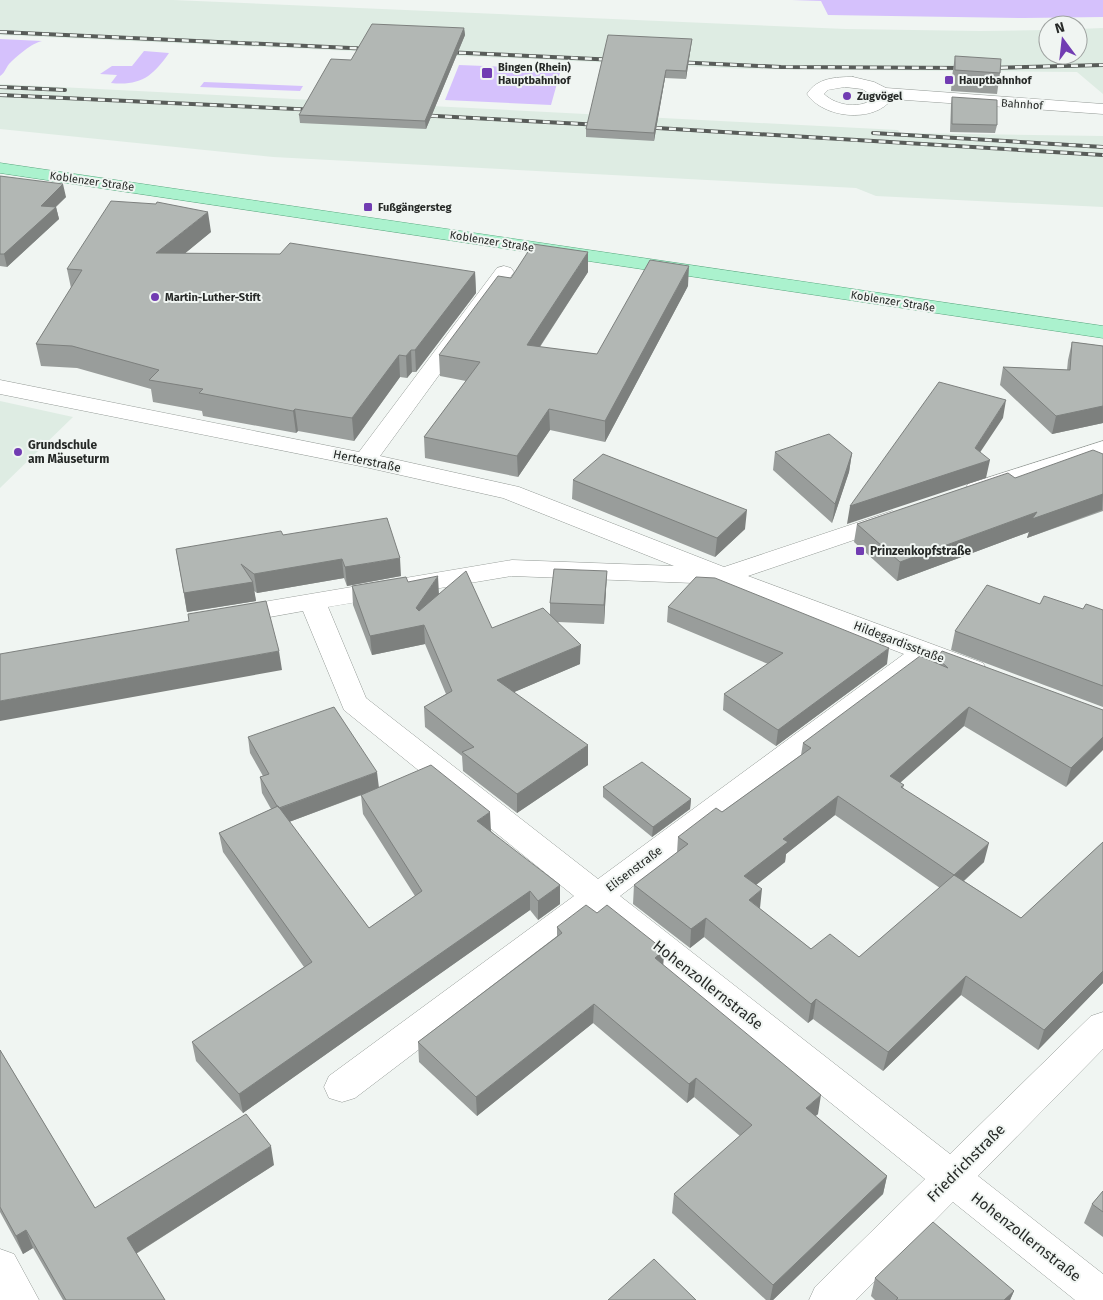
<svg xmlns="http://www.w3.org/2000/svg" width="1103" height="1300" font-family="'Fira Sans',sans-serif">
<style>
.built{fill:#deece3}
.green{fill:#d5c1fc}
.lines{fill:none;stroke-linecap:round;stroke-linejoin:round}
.minor-casing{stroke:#949a96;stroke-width:1}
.primary-casing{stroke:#58a67e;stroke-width:1}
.minor{fill:#fff;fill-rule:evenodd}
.primary{fill:#abf2ce;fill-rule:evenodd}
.rail-casing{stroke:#585c59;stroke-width:4}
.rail{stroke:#f0f5f2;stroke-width:2.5;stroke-dasharray:7;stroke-linecap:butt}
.wall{fill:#999d9b;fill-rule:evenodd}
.shaded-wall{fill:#7d807e}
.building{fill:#b2b7b4;stroke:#7d807e;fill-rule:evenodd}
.poi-dot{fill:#713cb2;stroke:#f0f5f2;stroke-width:2}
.labels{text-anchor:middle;stroke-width:4;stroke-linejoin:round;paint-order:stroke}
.far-poi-label{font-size:11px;font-weight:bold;fill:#262927;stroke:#f0f5f2;text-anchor:start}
.far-street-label{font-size:11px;fill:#262927;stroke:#f0f5f2}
.poi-label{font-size:12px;font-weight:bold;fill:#262927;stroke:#f0f5f2;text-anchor:start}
.street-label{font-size:12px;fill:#262927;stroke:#f0f5f2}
.near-street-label{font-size:15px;fill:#262927;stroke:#f0f5f2}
</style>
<rect width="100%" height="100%" fill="#f0f5f2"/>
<!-- built -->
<path class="built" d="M0,0H173L846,29L980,31L1048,30V55H1078V29L1103,28V94L1077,72L748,69L0,35Z
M0,84L898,130L900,133L1103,136V207L876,196L856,188L273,157L0,129Z
M0,401L73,417L0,488Z"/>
<!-- green -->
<path class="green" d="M792,0H1103V17L1024,18L828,15L821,1Z
M0,39L42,41C32,43 17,56 9,64C6,68 4,74 0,76Z
M144,51L169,53C153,76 141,86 111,83L117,75L100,74L112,66H132Z
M459,65L561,69L551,105L445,100Z
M204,82L303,86L300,91L200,87Z"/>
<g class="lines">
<defs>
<path id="minor" d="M853,77L874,82L886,88L1103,104V114L892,99C873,124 823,118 807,94C817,78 835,77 853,77ZM845,87L862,89L875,97C862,110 836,106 824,94L828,90Z
M504,266L511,268L514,272L380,456L519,487L724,567L892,511L901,514L905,519L901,524L748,576L983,663L987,670L983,677L973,679L928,663L620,896L950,1154L1091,1016L1103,1012V1049L978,1176L1103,1274V1300H1075L953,1202L856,1300H809L815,1287L925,1179L597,914L355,1098L342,1102L329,1098L324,1087L329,1076L574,896L344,710L303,611L231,624L222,621L218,615L222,609L512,560L674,566L503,498L365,467L0,394V380L359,452L497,268ZM512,576L720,584L904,654L598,879L366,698L328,607Z
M1103,441V456L977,496L968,494L965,489L968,484Z
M0,1249L14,1254L39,1300H0Z"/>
<path id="primary" d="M0,163L1103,326V338L0,173Z"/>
</defs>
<!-- minor casing -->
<use href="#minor" class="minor-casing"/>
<!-- primary casing -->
<use href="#primary" class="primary-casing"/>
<!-- minor -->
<use href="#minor" class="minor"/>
<!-- primary -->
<use href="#primary" class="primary"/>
<defs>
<path id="rail" d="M0,32L372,49
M445,52L617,60
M674,62L781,67L967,68
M987,68L1103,65
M0,87L65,90
M0,95L317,110
M417,115L601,125
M641,127L1103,155
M873,133L1103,147"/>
</defs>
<!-- rail casing -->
<use href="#rail" class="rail-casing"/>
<!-- rail -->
<use href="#rail" class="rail"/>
</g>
<!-- wall -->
<path class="wall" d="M464,28L465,35L426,129L300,123L299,115Z
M692,39L691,46L686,79L665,78L654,141L586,137V129Z
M955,56L1000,73L997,94L951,91L952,77Z
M952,97L997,125L995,133L950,132L951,105Z
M0,176L66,197L56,207L59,219L7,267L0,266Z
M211,232L185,253L475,272L476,293L416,372H412L407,378L400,377L354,441L298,431L296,433L203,416L202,411L153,402L151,389L77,368L41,366L36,344L71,288L67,269Z
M588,272L540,347L597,354L688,286L605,442L550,430L518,477L425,458L424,437L466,381L440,376L439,355L511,278Z
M1072,342L1103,346V423L1052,434L1000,385L1003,367L1067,370L1068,360Z
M775,452L852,453L849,472L832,523L773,470Z
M1103,454V511L1027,538L1029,532L897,581L854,542L857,524L1015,478Z
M573,480L745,529L715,557L572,499Z
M283,535L401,576L347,586L344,578L257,593L254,591L256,601L187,612L176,549Z
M607,571L604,624L558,622L580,664L514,692L588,765L517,813L463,771L462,756L425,727L424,707L446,694L425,644L372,655L353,605L352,586L408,582L439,594L492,628L550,614V603Z
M1040,604L1083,609L1103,610V707L951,650L955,631Z
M668,607L887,664L776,746L723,710L724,694L768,664L667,622Z
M937,658L1103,710L1066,787L964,726L900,783L904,785L903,788L984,862L964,881L1021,918L1103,842V983L1038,1050L961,995L883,1071L813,1019L808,1023L704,937L690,948L633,904L634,885L677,853L678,837L722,812L801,755L803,743L936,663ZM835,815L940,888L859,957L811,949L760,909L756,885L785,862L786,854Z
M248,737L491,831L560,904L538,920L530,910L243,1113L196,1061L192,1042L304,967L223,852L219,833L271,809L262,793L260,777L263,776L250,753ZM370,792L361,795L363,814L415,896L369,928L289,822Z
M603,787L691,799L690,809L652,837L603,797Z
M597,913L664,950L663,965L818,1114L815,1116L887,1176L883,1194L773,1300H766L672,1213L674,1194L740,1136L694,1097L687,1103L593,1023L477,1116L419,1062L418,1042L557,936V927Z
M0,1050L95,1208L274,1165L136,1254L165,1300H63L33,1248L23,1254L0,1212Z
M1103,1191V1237L1084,1223L1092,1204Z
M875,1278L1014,1291L1010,1300H875L871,1296Z"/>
<!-- shaded-wall -->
<path class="shaded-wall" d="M464,28L465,35L426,129L425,121Z
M692,39L691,46L686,79V71Z
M666,70L665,78L654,141V133Z
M63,184L66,197L51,211L56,207L59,219L7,267L4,254L41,206Z
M208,212L211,232L160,274L156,253Z
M588,252V272L527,366V345Z
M689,266L688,286L605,442V421Z
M475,272L476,293L416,372L415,350Z
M411,350L412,372L407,378L406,356Z
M399,355L400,377L354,441L352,418Z
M1006,400L1003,418L971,466L990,460L986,478L847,524L850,506L975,448Z
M1103,406V423L1052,434L1056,416Z
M295,409L298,431L296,433L293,411Z
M549,409L550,430L518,477L517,456Z
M852,453L849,472L832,523L835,504Z
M1103,494L1102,510L1027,538L1029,532L897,581L900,562L1037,512Z
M747,510L745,529L715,557L717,538Z
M400,558L401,576L347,586L345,567Z
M342,559L344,578L257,593L254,574Z
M607,571L606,590L604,624V605Z
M438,576L439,595L424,625L425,644L372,655L370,636L416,608Z
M253,582L256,601L187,612L184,593Z
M581,645L580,664L498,699L497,680Z
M889,648L887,664L776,746L778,730Z
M279,651L282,670L0,721V701Z
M969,707L964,726L886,795L890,776Z
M1103,737V750L1066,787L1071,768Z
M588,745V765L517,813V794Z
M377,772L379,788L281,825L278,809Z
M838,796L835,815L786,854L785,862L742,896L744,876L783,839Z
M691,799L690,809L652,837L653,827Z
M490,812L491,831L478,840L477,821Z
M989,843L984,862L949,894L954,875Z
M560,885V904L538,920V901Z
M762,889L760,908L749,900Z
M530,891V910L243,1113L239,1094Z
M706,918L704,937L690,948L691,929Z
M664,950L663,970L655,958Z
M1103,971V983L1038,1050L1044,1030Z
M966,976L961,995L883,1071L888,1052Z
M816,999L813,1019L808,1023L811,1004Z
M594,1004L593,1023L477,1116L476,1097Z
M696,1078L694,1097L687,1103L689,1084Z
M821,1095L818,1114L803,1127L806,1108Z
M271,1146L274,1165L132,1256L127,1238Z
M887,1176L883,1194L773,1300H770L773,1285Z
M26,1230L33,1248L23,1254L16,1236Z
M1014,1291L1010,1300H1004Z"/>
<!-- building -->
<path class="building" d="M372,24L464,28L425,121L299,115L331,59L351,60Z
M608,35L692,39L686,71L666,70L654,133L586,129Z
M955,56L1001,59L1000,73L955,70Z
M952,97L997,100V125L952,124Z
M0,176L63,184L41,206L56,207L4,254H0Z
M111,201L156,204L157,202L208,212L156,253L280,254L290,243L475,272L415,350H411L406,356L399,355L352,418L295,409L293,411L199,393L203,389L149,380L159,370L72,346L36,344L82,270L67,269Z
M533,244L588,252L527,345L597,354L650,260L689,266L605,421L549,409L517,456L424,437L480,362L439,355L498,276L511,278Z
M1072,342L1103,346V406L1056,416L1003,367L1070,370Z
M939,382L1006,400L975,448L990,460L850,506Z
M829,434L852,453L835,504L775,452Z
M1093,450L1103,454V494L1032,519L1037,512L900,562L857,524L1008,473L1015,478Z
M603,454L747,510L717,538L573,480Z
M387,518L400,558L345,567L342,559L254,574L241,564L253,582L184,593L176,549L281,531L283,535Z
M554,569L607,571L604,605L550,603Z
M466,571L492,628L543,608L581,645L497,680L588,745L517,794L462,752L474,747L424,707L452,691L424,625L370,636L352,586L406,577L408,582L438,576L416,608L419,611Z
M696,577L715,578L889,648L778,730L724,694L783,653L668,607Z
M987,585L1040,604L1044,596L1083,609L1086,604L1103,610V686L955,631Z
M266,601L279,651L0,701V654L189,621L188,614Z
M942,651L1103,710V737L1071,768L969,707L890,776L904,785L901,787L989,843L954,875L1021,918L1103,842V971L1044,1030L966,976L888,1052L816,999L811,1004L706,918L691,929L634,885L688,844L678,837L716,808L722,812L811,748L803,743L920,656L948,668L937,658ZM838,796L954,875L859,957L830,934L811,949L749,900L762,889L744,876L788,842L783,839Z
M334,707L377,772L279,808L278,806H277L260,777L269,774L248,737Z
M642,762L691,799L653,827L603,787Z
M431,765L490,812L477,821L560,885L538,901L530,891L239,1094L192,1042L312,962L219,833L278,806L369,928L422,891L361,795Z
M586,905L597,913L607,905L664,950L655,958L821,1095L806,1108L887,1176L773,1285L674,1194L752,1125L696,1078L689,1084L594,1004L476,1097L418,1042L562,933L557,927Z
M0,1050L95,1208L246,1114L271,1146L127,1238L165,1300H66L26,1230L16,1236L0,1207Z
M1103,1191V1212L1092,1204Z
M933,1222L1014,1291L1004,1300H896L898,1298L875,1278Z
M654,1259L696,1300H608Z"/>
<!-- markers -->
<g class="poi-dot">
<rect x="481" y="67" width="12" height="12" rx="2.5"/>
<rect x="944" y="75" width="10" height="10" rx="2.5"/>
<circle cx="847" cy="96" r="5"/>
<rect x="363" y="202" width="10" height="10" rx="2.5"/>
<circle cx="155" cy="297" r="5"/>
<circle cx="18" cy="452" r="5"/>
<rect x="855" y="546" width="10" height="10" rx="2.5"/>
</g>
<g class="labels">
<!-- far-poi labels -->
<g class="far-poi-label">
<text x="498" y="71">Bingen (Rhein)<tspan x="498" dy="13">Hauptbahnhof</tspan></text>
<text x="959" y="84">Hauptbahnhof</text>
<text x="857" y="100">Zugvögel</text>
<text x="378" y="211">Fußgängersteg</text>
<text x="165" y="301">Martin-Luther-Stift</text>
</g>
<!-- far-street labels -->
<g class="far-street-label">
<text transform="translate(1022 104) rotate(4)" y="4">Bahnhof</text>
<text transform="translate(92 181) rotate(8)" y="4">Koblenzer Straße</text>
<text transform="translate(492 241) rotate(9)" y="4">Koblenzer Straße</text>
<text transform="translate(893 301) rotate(9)" y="4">Koblenzer Straße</text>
</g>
<!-- poi labels -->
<g class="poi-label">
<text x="28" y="449">Grundschule<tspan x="28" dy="14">am Mäuseturm</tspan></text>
<text x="870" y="555">Prinzenkopfstraße</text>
</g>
<!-- street labels -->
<g class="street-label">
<text transform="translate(367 461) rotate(12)" y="4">Herterstraße</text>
<text transform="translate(899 642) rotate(21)" y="4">Hildegardisstraße</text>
<text transform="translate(634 869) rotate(-37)" y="4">Elisenstraße</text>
</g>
<!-- near-street labels -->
<g class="near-street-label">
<text transform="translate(708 985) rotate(38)" y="5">Hohenzollernstraße</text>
<text transform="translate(966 1163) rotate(-45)" y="5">Friedrichstraße</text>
<text transform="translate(1026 1237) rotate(38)" y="5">Hohenzollernstraße</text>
</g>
</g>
<!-- north arrow -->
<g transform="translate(1063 40) rotate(345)"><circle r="24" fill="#f0f5f2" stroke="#9fa3a1"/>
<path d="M0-4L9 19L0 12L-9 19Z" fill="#713cb2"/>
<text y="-8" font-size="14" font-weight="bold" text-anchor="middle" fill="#262927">N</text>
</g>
</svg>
